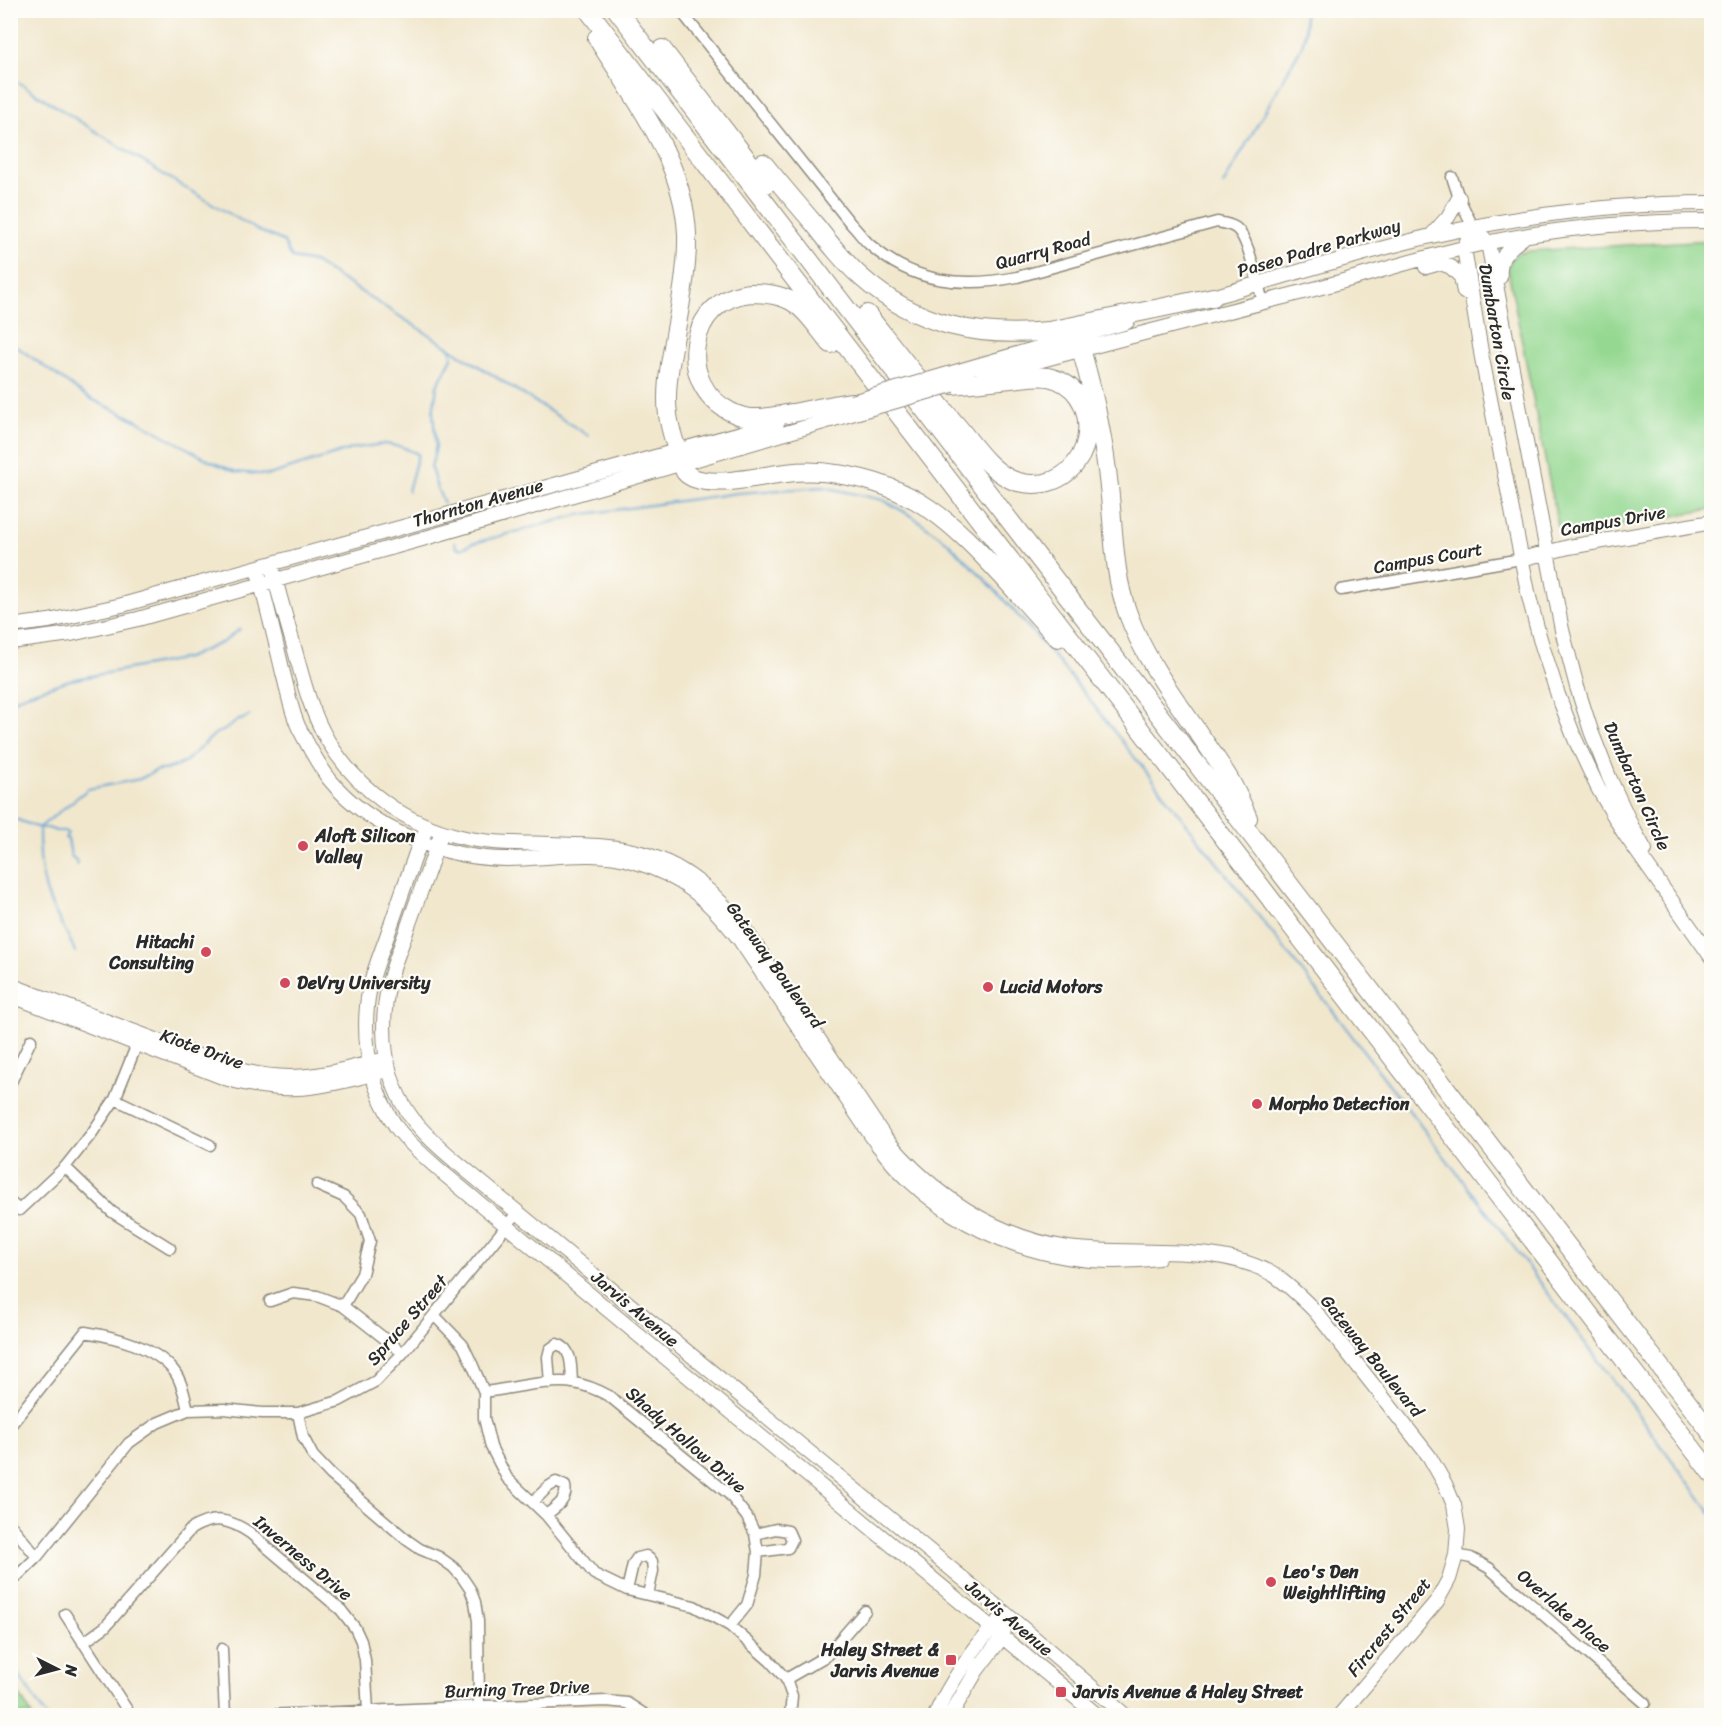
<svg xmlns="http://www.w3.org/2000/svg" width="1722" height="1726" font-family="Sriracha,sans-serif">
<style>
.grass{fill:#94d891;stroke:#60825e;stroke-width:1.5}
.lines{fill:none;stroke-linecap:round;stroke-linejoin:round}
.stream{stroke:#5fa2d3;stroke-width:2}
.street-casing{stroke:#8e897c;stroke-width:13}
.secondary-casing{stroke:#8e897c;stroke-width:16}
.highway-casing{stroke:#8e897c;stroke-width:20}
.street{stroke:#fff;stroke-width:10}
.secondary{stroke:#fff;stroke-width:14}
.highway{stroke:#fff;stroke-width:18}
.secondary-bridge-casing{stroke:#8e897c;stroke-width:16;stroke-linecap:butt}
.secondary-bridge{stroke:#fff;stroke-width:14}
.poi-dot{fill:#d1495b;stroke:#fdfcf7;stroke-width:2}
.labels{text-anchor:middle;stroke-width:4.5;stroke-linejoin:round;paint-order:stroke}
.street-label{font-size:18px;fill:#2b2b2b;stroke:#fdfcf7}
.poi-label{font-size:18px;font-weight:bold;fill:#2b2b2b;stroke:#fdfcf7;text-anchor:start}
</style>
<rect width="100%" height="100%" fill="#fdfcf7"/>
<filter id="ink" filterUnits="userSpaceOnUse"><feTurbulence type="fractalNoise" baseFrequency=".0167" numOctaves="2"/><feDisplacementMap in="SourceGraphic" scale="12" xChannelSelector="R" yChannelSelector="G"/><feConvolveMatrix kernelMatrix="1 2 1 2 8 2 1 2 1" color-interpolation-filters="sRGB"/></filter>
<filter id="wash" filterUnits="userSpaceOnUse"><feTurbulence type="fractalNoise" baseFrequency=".008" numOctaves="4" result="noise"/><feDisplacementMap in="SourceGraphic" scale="24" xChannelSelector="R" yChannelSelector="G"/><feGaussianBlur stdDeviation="1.35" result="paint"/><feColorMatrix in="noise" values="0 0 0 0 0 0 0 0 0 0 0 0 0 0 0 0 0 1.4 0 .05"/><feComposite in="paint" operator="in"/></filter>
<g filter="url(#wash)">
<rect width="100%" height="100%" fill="#f1e7cd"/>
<!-- grass -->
<path class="grass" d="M1711,240V509L1569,535L1558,526L1508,270C1509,257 1517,253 1528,251Z
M11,1682L32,1715H11Z"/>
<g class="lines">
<!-- stream -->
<path class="stream" d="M10,77L169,178L257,230L283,241L292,258L314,262L589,436
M1223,185L1302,46C1305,35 1307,22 1303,10
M10,342L87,397L140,422L210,461L236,472L269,475L355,448L385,444L402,447L418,454L408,491
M444,503L437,488L431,468L436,446L433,413L437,386L452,358L451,348
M455,542L456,547L461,549L471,544L578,515L738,493L824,487L883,500L912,516L945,540L984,578L1034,633L1084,693L1150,777L1326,1002L1513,1246L1712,1514
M10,702L24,695L70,680L187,658L223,642L240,629
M10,817L39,828H48L56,831H64L68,833L65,838L68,839L71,856L76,860L77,865
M75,952C70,937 61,924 54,910C41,885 39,855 39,828L88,789L140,779L157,770H164L177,766L185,762L216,733L223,731L237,721L243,719L250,715
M10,1662L46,1716"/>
</g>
</g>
<g filter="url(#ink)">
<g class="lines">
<defs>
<path id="street" d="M680,10L851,224C858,231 863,239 870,245C913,283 963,288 1017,277L1217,222C1224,223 1230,224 1236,228C1249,238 1257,284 1263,301
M1452,177L1459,198L1473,227
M1341,590L1521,559
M10,1084L31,1040
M115,1099L210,1145
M65,1167L112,1212L170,1248
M317,1185L344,1197L361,1214L370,1241L362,1274L343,1306
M10,1202L19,1210L65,1167L92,1133L115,1099L139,1039
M270,1301L293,1293L317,1296L343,1306L403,1353
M434,1315L463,1345L473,1366L484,1392V1418L491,1447L507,1478L546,1515L594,1574L627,1590L694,1606L730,1626L770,1661L786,1679L792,1696L790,1716
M550,1383L548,1357L550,1349L557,1344C573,1348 571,1369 572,1383
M484,1392C510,1389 548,1379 574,1383C586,1385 598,1390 609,1396L730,1495L747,1517L755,1534L758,1552L756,1575L747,1605L730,1626
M298,1413L303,1437L313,1456L331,1475L407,1540L420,1549L439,1557L453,1567L462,1577L470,1589L475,1602L478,1621L479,1707
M10,1426L85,1332C115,1337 154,1346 174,1371C182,1381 185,1398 188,1410
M533,1502L548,1487L556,1482L565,1486C568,1500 556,1507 546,1515
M10,1524L37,1557
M755,1534L776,1529L788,1531L792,1540L788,1548L758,1552
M1456,1555L1471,1558L1489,1568L1645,1703
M10,1583L37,1557L129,1443L157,1423L188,1410L224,1409L262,1413H298L339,1401L376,1381L403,1353L517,1213
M627,1590L633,1564L637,1558L646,1556L652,1561L653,1571L648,1595
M65,1614L131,1716
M83,1643L105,1627L191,1529C214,1515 229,1519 250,1533L341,1610L355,1628L361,1641L365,1660L368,1711
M222,1649L225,1716
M786,1679L826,1656L865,1611
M241,1716L606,1701L627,1703L647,1716"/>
<path id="secondary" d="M1473,227L1464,248L1482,358L1529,597L1540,639L1558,695L1575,739L1598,788L1624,833L1712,958
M1431,236L1448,217L1459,198
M1483,237L1488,243L1562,630L1577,687L1591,731L1609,777L1632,827L1645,850
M1426,267L1440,263L1451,267L1461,277L1464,292
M1500,277C1498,256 1508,249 1524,237
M1206,299C1281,277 1355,254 1431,236C1522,215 1618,203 1712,203
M945,375L1127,322
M983,376C1095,345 1207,317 1318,288C1371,274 1423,257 1476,245C1553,228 1633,221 1712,221
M1521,559L1569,547L1712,522
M271,564C278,590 285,616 293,643C302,676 310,711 328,741C358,790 405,824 461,837C490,844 522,843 551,844C579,845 607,845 633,851C684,862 718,895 748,934L885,1138C932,1194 994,1237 1068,1248C1131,1257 1217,1241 1274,1275C1289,1285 1302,1298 1315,1311L1429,1456L1445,1484L1454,1505L1458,1529L1456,1555L1449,1579L1437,1601L1339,1716
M257,568C266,603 275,638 283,673C288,691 291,713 300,730C309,747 318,765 330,780C370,829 445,859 507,859C549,859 592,849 633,861C683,876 709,900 740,940L877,1144C884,1152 890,1161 898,1169C964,1239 1063,1271 1158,1258
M10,626L49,621L122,605L777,423
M10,642L71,634L138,619L422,539L858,412
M424,834L416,853C406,882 396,911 386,939C378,961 369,983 367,1006C363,1048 372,1093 397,1128C410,1145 427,1159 443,1173L1098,1716
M439,840C429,869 418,898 408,926C402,945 393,964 389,983C379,1029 383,1079 412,1118C424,1134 439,1147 454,1160L1006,1614L1126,1716
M10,985L228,1067C288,1085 320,1076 378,1061
M10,995L225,1078C285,1096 321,1088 380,1072
M935,1716C948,1686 976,1643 999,1621
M950,1716L977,1670L1003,1636L1004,1629"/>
<path id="highway" d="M588,10L1712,1474
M617,10L1712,1434
M597,38C634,98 684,161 687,234C688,272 679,310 673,347C669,369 665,393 668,415C671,435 678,454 685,472C702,492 762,475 786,473C803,471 820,471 837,474C914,485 952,522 1003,577C1021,597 1039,618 1058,638
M662,49L766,184
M763,163C780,184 798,205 816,226C830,244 844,262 861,277C916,326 979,338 1049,331L1213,297
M867,314C897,352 927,391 959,428C974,446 988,468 1010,479C1020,484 1034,485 1045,483C1099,471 1103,388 1048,377C1036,375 1023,378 1011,379C992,381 972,383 952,385
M1075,338L1081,349C1094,394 1104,440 1109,487C1114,529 1113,574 1128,614C1150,674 1195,723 1228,777C1236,790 1242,804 1248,818
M831,344C819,330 807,310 791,301C778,294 765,293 751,293C687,298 675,385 731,412C737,415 746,418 753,418C766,419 780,415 793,413C813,409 832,405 852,402"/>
</defs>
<!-- street casing -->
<use href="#street" class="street-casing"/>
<!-- secondary casing -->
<use href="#secondary" class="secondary-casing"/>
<!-- highway casing -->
<use href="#highway" class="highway-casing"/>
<!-- street -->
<use href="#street" class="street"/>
<!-- secondary -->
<use href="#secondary" class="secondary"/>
<!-- highway -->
<use href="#highway" class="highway"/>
<defs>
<path id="secondary-bridge" d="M852,402L945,375
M858,412L952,385"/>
</defs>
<!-- secondary-bridge casing -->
<use href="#secondary-bridge" class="secondary-bridge-casing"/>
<!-- secondary-bridge -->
<use href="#secondary-bridge" class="secondary-bridge"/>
</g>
</g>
<!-- markers -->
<g class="poi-dot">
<circle cx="303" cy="846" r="6"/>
<circle cx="206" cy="952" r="6"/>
<circle cx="285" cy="983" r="6"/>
<circle cx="988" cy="987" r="6"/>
<circle cx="1257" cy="1104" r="6"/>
<circle cx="1271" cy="1582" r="6"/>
<rect x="945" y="1654" width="12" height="12" rx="3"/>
<rect x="1055" y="1686" width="12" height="12" rx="3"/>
</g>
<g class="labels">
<!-- street labels -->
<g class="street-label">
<text transform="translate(1319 248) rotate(-16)" y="6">Paseo Padre Parkway</text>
<text transform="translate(1043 251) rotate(-15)" y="6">Quarry Road</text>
<text transform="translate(1497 332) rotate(80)" y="6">Dumbarton Circle</text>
<text transform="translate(478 503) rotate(-16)" y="6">Thornton Avenue</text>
<text transform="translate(1613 521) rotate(-10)" y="6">Campus Drive</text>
<text transform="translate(1428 558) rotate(-10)" y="6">Campus Court</text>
<text transform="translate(1637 786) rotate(66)" y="6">Dumbarton Circle</text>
<text transform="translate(775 965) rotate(54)" y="6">Gateway Boulevard</text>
<text transform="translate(202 1049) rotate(20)" y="6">Kiote Drive</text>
<text transform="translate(635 1309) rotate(40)" y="6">Jarvis Avenue</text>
<text transform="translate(407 1320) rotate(-49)" y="6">Spruce Street</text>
<text transform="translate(1372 1356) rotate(51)" y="6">Gateway Boulevard</text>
<text transform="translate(686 1440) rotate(41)" y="6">Shady Hollow Drive</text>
<text transform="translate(303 1558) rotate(40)" y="6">Inverness Drive</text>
<text transform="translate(1564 1611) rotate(41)" y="6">Overlake Place</text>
<text transform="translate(1009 1618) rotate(40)" y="6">Jarvis Avenue</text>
<text transform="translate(1389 1627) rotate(-51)" y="6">Fircrest Street</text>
<text transform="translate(517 1689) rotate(-2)" y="6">Burning Tree Drive</text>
</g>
<!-- poi labels -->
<g class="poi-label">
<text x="315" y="842">Aloft Silicon<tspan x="315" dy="21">Valley</tspan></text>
<text x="194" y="948" text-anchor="end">Hitachi<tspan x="194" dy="21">Consulting</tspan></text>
<text x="297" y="989">DeVry University</text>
<text x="1000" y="993">Lucid Motors</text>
<text x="1269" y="1110">Morpho Detection</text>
<text x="1283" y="1578">Leo's Den<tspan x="1283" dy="21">Weightlifting</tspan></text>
<text x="939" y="1656" text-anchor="end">Haley Street &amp;<tspan x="939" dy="21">Jarvis Avenue</tspan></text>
<text x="1073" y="1698">Jarvis Avenue &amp; Haley Street</text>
</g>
</g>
<!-- margin -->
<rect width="1722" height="1726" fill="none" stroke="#fdfcf7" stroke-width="36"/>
<!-- north arrow -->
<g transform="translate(57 1669) rotate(96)" stroke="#fdfcf7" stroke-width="4.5" paint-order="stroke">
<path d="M0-4.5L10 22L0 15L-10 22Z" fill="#2b2b2b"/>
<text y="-9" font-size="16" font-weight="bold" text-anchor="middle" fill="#2b2b2b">N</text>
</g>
</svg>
